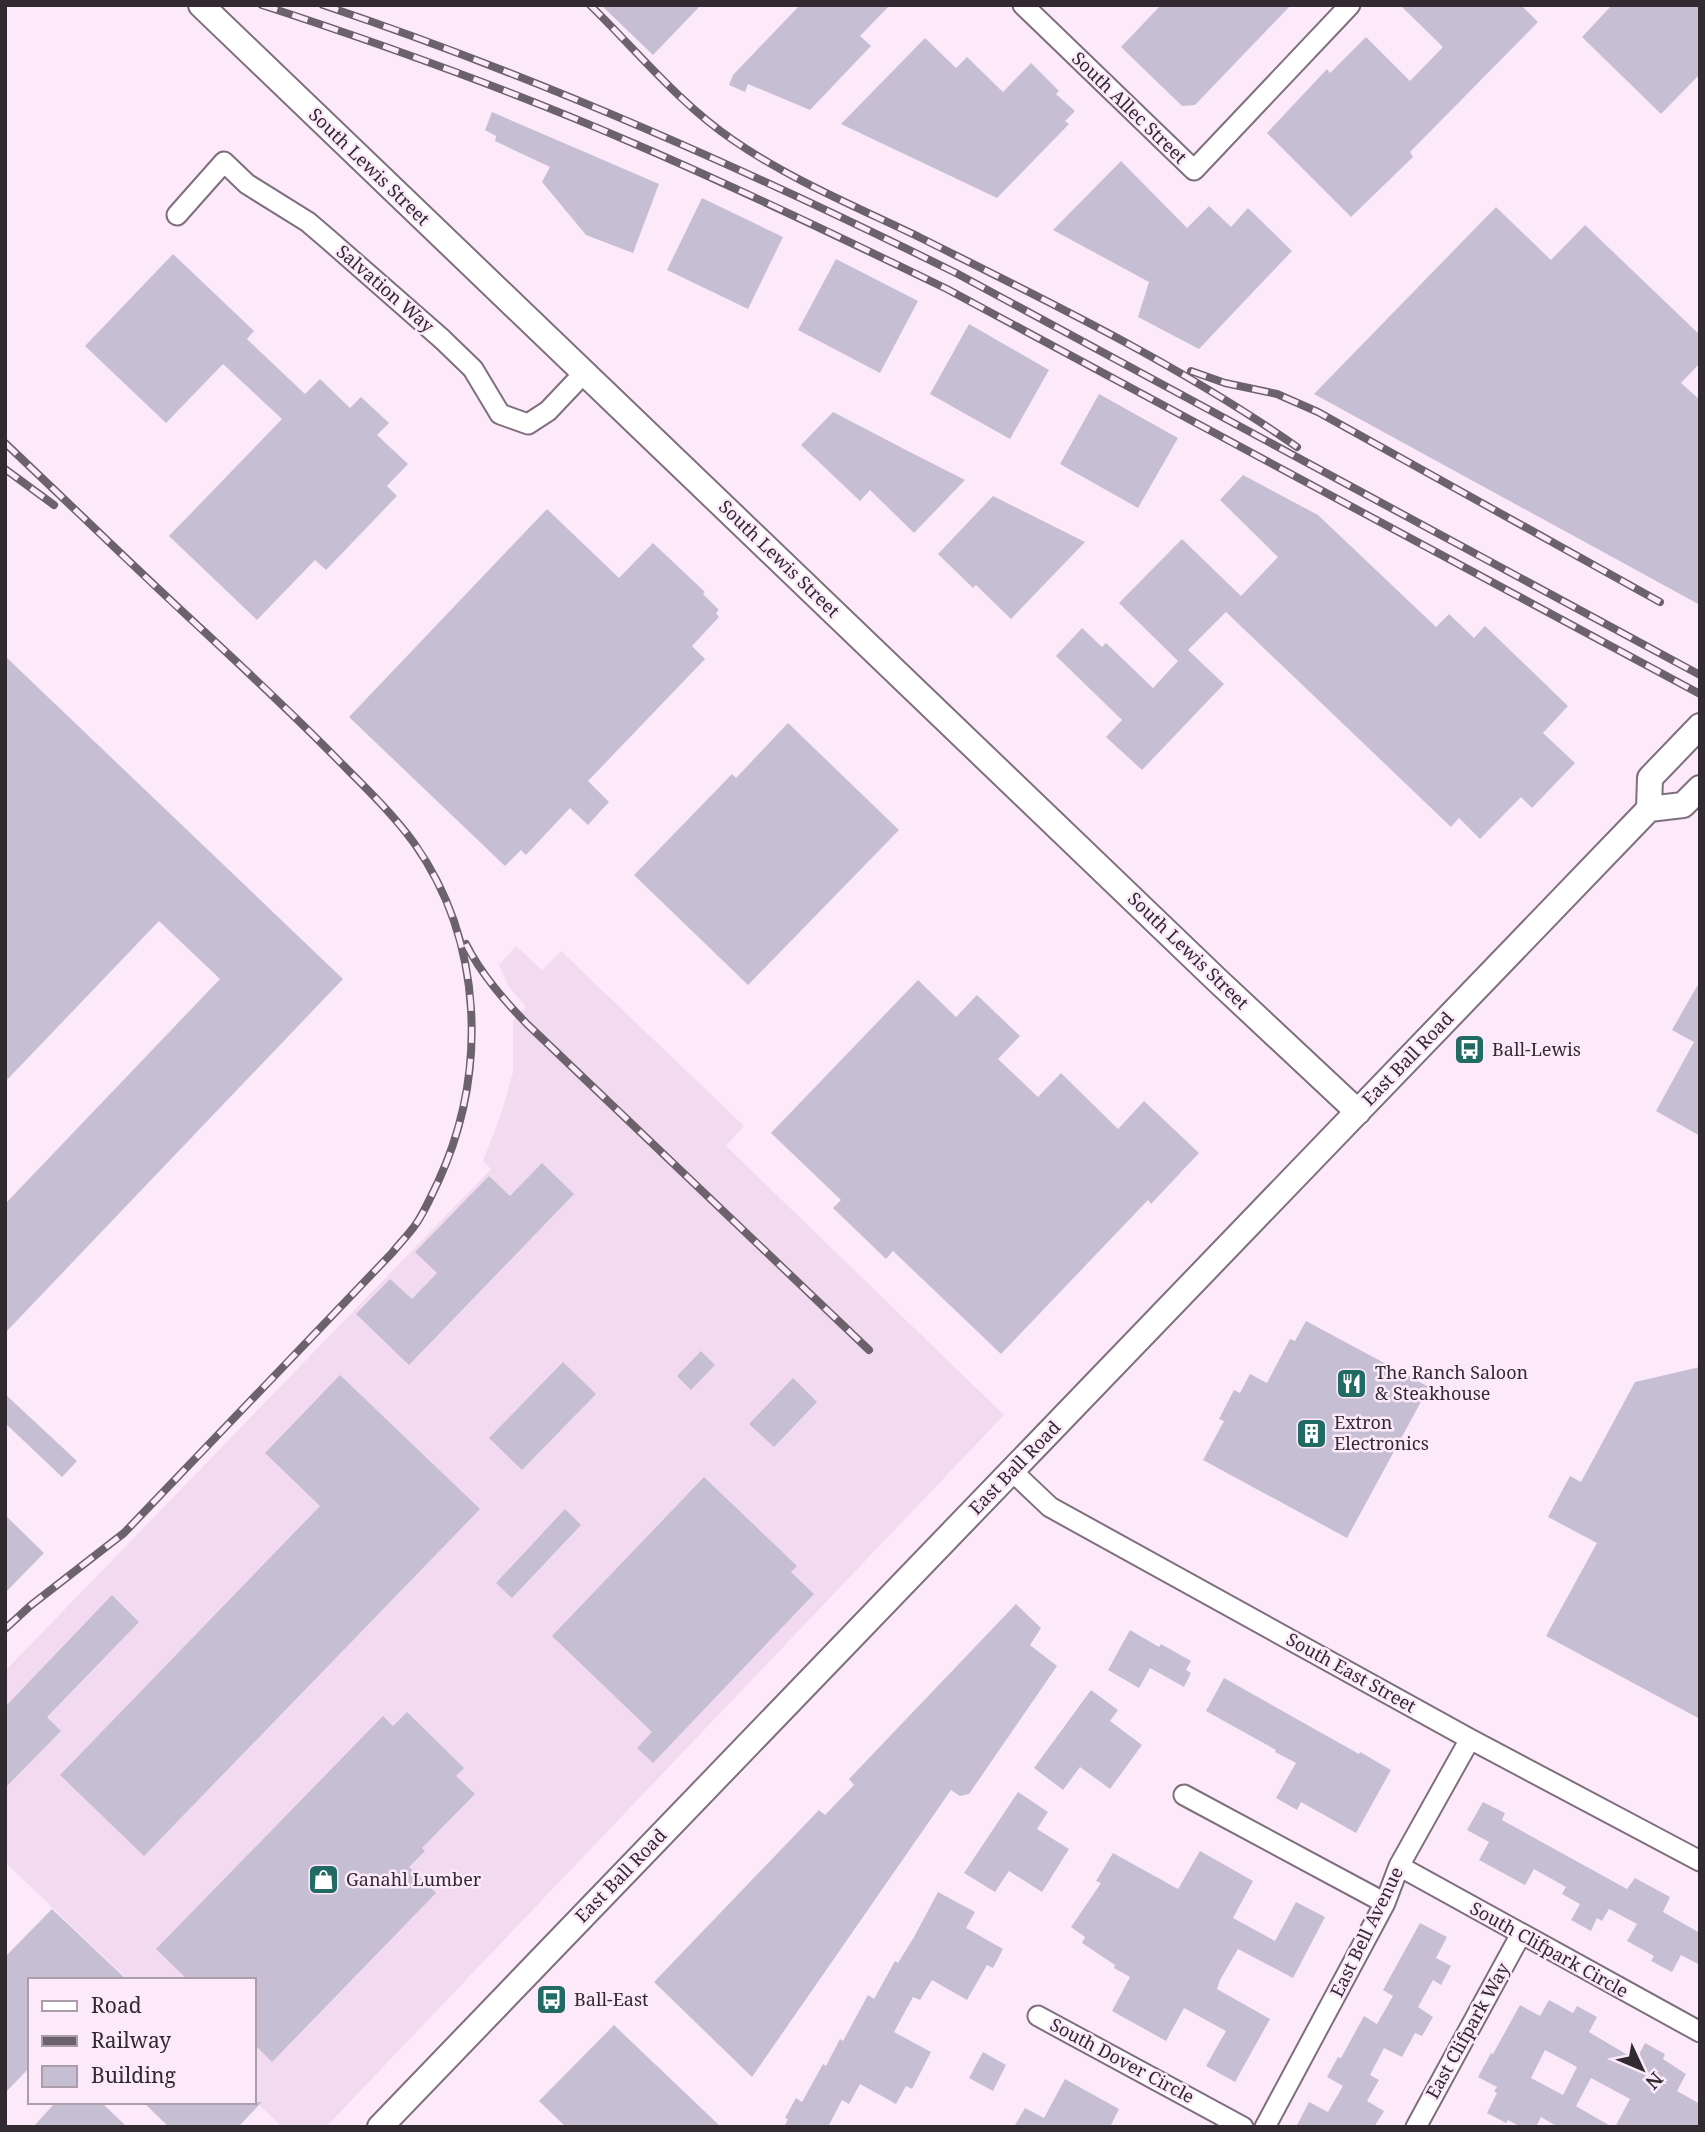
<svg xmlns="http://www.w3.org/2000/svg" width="1705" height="2132" font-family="'Noto Serif',serif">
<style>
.built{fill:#f2daf0}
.building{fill:#c6bfd4;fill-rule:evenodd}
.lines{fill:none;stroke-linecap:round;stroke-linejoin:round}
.minor-casing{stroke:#7f6f7e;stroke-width:23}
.major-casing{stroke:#7f6f7e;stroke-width:28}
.minor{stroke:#fff;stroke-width:19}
.major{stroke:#fff;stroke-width:24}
.rail-casing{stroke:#6c626b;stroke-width:8}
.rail{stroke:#fceafb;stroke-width:5;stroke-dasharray:16;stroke-linecap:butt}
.labels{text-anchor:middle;stroke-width:5;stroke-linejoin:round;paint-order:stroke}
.street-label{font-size:18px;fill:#312a30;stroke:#fceafb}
.poi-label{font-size:18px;fill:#312a30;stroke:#fceafb;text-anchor:start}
</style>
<rect width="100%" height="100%" fill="#fceafb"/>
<!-- built -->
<path class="built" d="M516,946L542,970L561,951L744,1126L726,1146L1004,1415L326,2127H282L254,2100V1980H128L5,1862V1671L491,1169L483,1161L501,1114L513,1072V1021L526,1007L509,987L499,965Z"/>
<!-- building -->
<path class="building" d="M601,5H701L653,55Z
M800,5H890L860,36L871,46L810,110L748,84L745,92L729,85L733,75Z
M1161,5H1291L1195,105L1182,106L1121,47Z
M1400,5H1521L1538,22L1410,152L1413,157L1351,217L1267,133L1327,69L1330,73L1366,37L1410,81L1443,47Z
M1612,5H1700V74L1661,114L1582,37Z
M925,38L956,68L967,57L1003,92L1031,63L1059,91L1056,94L1075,111L1065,121L1069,124L997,198L841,124Z
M492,112L659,184L633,253L586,235L542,182L550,167L495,141L496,136L485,130Z
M1121,161L1187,228L1209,206L1231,227L1248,208L1292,251L1199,349L1138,317L1149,282L1053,230Z
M702,198L783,237L748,309L667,270Z
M1496,207L1551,260L1585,225L1700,335V363L1681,383L1700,400V605L1314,394Z
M173,254L254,331L247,339L305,394L320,379L350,408L361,397L389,423L377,435L408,464L387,486L397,496L326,570L315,560L257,620L169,536L282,419L223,364L166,423L85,346Z
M836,259L918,301L880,373L798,330Z
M969,324L1049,370L1010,439L930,394Z
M1099,394L1178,438L1138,508L1060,464Z
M833,412L908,451L965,480L914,533L870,490L860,501L801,445Z
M1243,475L1318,515L1436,627L1449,614L1474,638L1485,626L1568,706L1543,733L1575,763L1532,808L1521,797L1480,839L1459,818L1451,827L1226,612L1188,650L1224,684L1142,770L1106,737L1122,720L1056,656L1082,628L1102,647L1106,643L1153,688L1178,661L1119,603L1182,539L1241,596L1278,557L1220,500Z
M993,496L1085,542L1011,619L976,585L973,588L938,554Z
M547,509L619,578L653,543L705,592L703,594L719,610L716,613L719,617L692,646L705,659L588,781L609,802L588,825L570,808L526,855L521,850L505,866L349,717Z
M5,656L343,979L5,1333V1204L220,979L159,921L5,1082Z
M788,723L899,830L748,985L634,875L732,774L736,778Z
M918,980L956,1017L977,995L1020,1036L998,1059L1038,1097L1061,1073L1118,1129L1144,1101L1199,1153L1151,1204L1148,1200L1001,1354L893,1251L886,1259L833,1208L841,1200L771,1133Z
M1700,981V1136L1656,1111L1694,1042L1672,1030Z
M542,1163L574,1194L409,1365L356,1314L390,1279L412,1299L437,1273L415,1252L489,1176L510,1196Z
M1306,1321L1429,1387L1347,1538L1203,1460L1224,1421L1219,1419L1234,1390L1240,1393L1250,1374L1267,1383L1290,1339L1295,1341Z
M701,1351L715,1365L691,1390L677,1376Z
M563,1362L596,1394L522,1470L489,1438Z
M1700,1367V1719L1546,1636L1597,1543L1548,1517L1570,1476L1581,1482L1635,1382Z
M340,1375L480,1509L144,1856L60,1775L320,1506L265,1453Z
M793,1378L817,1402L774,1447L749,1424Z
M5,1394L77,1461L62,1477L5,1423Z
M704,1477L797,1566L791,1572L814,1594L653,1763L637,1748L652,1732L552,1636Z
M565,1509L581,1525L512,1598L496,1583Z
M5,1515L44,1553L5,1593Z
M112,1595L139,1622L47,1717L61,1731L5,1788V1707Z
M1016,1604L1041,1628L1030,1645L1057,1666L969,1794L960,1796L951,1790L752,2077L654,1982L819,1810L825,1815L854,1785L849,1779Z
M1130,1630L1159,1647L1161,1644L1191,1661L1186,1670L1191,1673L1184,1687L1150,1668L1139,1688L1108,1670Z
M1224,1678L1359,1754L1360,1752L1391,1770L1356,1833L1301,1802L1297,1810L1276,1798L1296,1763L1275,1752L1276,1750L1206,1711Z
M1091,1690L1118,1710L1110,1721L1142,1745L1110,1789L1080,1767L1063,1790L1034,1768Z
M407,1712L464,1768L456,1776L475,1794L422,1848L425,1851L409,1867L436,1893L272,2062L254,2044V1980H188L156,1949L383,1716L393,1726Z
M1018,1792L1048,1812L1037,1829L1069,1849L1042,1892L1009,1871L995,1892L964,1873Z
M1483,1802L1505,1813L1502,1820L1627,1889L1635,1878L1670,1897L1663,1912L1700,1933V1965L1681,1955L1672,1972L1651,1961L1654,1956L1627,1941L1637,1924L1609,1909L1602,1921L1597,1918L1591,1931L1571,1920L1580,1904L1562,1894L1566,1887L1534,1869L1525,1885L1479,1860L1489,1842L1467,1830Z
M1200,1851L1253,1881L1233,1918L1275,1941L1296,1902L1325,1917L1293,1978L1238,1949L1220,1980L1217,1989L1270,2019L1235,2082L1206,2066L1226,2031L1184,2008L1166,2041L1112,2011L1130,1977L1114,1968L1115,1965L1082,1943L1085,1937L1071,1927L1101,1883L1096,1881L1113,1853L1178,1889Z
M938,1892L975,1912L966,1928L1003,1949L993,1968L987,1965L967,2000L932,1980L920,2000L913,1997L894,2032L931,2052L912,2089L906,2086L896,2104L860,2084L849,2104L842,2100L828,2127H784L788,2119L785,2118L796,2098L802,2102L823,2064L826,2066L840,2039L843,2041L868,1995L874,1999L895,1961L898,1963L914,1937Z
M52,1909L127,1980H30V2067L5,2093V1957Z
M1420,1923L1447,1937L1436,1958L1451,1966L1441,1985L1433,1980L1418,2007L1433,2017L1422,2036L1415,2033L1402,2057L1384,2048L1370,2075L1379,2080L1367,2101L1384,2111L1374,2127H1296L1309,2102L1328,2112L1343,2086L1327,2077L1338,2057L1341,2058L1364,2016L1377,2024L1393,1996L1383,1990Z
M1549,2000L1573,2013L1577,2006L1597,2017L1589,2032L1636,2060L1645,2043L1665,2054L1663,2059L1686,2074L1677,2091L1700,2104V2127H1615L1630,2099L1591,2078L1576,2106L1612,2127H1558L1541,2117L1536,2127H1521L1508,2120L1506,2123L1487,2113L1497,2093L1494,2091L1497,2087L1478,2077L1491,2053L1493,2054L1520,2005L1540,2016ZM1545,2050L1577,2067L1563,2095L1531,2078Z
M614,2025L721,2127H566L539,2101Z
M983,2052L1006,2065L993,2091L969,2078Z
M1065,2079L1119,2109L1110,2127H1014L1025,2108L1044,2118Z
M56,2102H101L127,2127H33Z
M143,2102H262L238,2127H169Z"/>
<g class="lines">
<defs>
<path id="minor" d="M1023,5L1194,170L1350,5
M177,215L224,162L247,184L308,222L329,240L442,339L473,369L500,414L528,424L548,411L584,373
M1012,1471L1050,1507L1470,1739L1700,1861
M1184,1795L1385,1903
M1399,1866L1700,2032
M1038,2016L1243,2127
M1265,2127L1385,1903L1399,1866L1470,1739
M1416,2127L1521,1934"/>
<path id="major" d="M201,5L1218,981L1358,1112
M1649,809L1650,778L1700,726
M380,2127L1649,809L1683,805L1700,788"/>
</defs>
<!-- minor casing -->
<use href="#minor" class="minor-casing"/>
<!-- major casing -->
<use href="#major" class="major-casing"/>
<!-- minor -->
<use href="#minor" class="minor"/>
<!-- major -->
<use href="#major" class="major"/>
<defs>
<path id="rail" d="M262,5C388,46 513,91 635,144C740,189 844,239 947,289L1700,694
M323,5C541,78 750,171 956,273L1700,675
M590,5C637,51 679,103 733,140C789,179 859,208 921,238C1049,302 1180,365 1297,447
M1191,371L1225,383L1277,394L1318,412L1660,602
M5,443C73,507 140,573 209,636C253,677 297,718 339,761C365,787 392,813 414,843C484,942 488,1074 438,1182C431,1196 425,1211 416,1224C409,1234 400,1243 392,1253L124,1533L30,1606L5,1629
M5,469L54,505
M466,944C481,974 504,1000 527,1024L869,1350"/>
</defs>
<!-- rail casing -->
<use href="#rail" class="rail-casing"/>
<!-- rail -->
<use href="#rail" class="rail"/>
</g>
<!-- icons -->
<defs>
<symbol id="bus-square" viewBox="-11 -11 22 22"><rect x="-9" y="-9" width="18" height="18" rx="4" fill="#216b64" stroke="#fceafb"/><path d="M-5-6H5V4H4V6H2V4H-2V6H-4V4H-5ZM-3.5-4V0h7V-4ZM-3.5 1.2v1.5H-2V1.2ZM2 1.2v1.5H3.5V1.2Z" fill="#fff"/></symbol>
<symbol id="restaurant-square" viewBox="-11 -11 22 22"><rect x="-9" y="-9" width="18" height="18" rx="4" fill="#216b64" stroke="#fceafb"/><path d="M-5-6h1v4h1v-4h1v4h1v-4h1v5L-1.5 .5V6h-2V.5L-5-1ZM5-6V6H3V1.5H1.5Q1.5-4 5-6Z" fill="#fff"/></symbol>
<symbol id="building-square" viewBox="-11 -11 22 22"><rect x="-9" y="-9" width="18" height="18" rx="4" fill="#216b64" stroke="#fceafb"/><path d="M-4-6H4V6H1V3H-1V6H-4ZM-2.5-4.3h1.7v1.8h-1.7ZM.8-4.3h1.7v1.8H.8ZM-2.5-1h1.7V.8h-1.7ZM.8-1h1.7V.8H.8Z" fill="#fff"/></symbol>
<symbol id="shop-square" viewBox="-11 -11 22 22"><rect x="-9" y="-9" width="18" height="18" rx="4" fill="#216b64" stroke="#fceafb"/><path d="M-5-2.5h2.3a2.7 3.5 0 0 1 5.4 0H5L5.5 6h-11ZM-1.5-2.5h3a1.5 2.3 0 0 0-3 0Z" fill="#fff"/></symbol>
</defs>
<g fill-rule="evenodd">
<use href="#bus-square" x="1452" y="1032" width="35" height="35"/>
<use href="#restaurant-square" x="1334" y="1366" width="35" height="35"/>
<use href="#building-square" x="1294" y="1416" width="35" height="35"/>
<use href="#shop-square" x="306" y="1862" width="35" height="35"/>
<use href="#bus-square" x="534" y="1982" width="35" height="35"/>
</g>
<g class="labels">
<!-- street labels -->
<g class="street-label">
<text transform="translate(1129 108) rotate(44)" y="6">South Allec Street</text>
<text transform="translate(369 167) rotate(44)" y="6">South Lewis Street</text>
<text transform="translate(385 289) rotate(41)" y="6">Salvation Way</text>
<text transform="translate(779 559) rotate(44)" y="6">South Lewis Street</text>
<text transform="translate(1188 951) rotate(44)" y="6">South Lewis Street</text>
<text transform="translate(1408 1059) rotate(-46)" y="6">East Ball Road</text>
<text transform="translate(1015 1468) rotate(-46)" y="6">East Ball Road</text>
<text transform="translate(1351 1673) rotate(29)" y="6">South East Street</text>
<text transform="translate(621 1876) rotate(-46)" y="6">East Ball Road</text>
<text transform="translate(1367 1932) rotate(-64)" y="6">East Bell Avenue</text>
<text transform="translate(1549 1950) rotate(29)" y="6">South Clifpark Circle</text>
<text transform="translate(1468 2031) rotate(-61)" y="6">East Clifpark Way</text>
<text transform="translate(1122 2061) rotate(28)" y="6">South Dover Circle</text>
</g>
<!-- poi labels -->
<g class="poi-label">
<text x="1492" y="1056">Ball-Lewis</text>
<text x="1375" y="1379">The Ranch Saloon<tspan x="1375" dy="21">&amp; Steakhouse</tspan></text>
<text x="1334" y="1429">Extron<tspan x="1334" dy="21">Electronics</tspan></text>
<text x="346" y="1886">Ganahl Lumber</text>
<text x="574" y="2006">Ball-East</text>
</g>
</g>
<!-- border -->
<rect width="1705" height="2132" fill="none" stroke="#312a30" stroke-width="14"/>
<!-- legend -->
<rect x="28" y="1978" width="228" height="126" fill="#fceafb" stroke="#ab9daa" stroke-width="2"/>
<rect x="42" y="2001" width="35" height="10" fill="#ffffff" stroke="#ab9daa" stroke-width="2"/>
<text x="91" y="2013" font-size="21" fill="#312a30">Road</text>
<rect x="42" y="2036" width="35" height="10" fill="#6c626b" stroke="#ab9daa" stroke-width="2"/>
<text x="91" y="2048" font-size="21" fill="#312a30">Railway</text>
<rect x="42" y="2066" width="35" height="21" fill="#c6bfd4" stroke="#ab9daa" stroke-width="2"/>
<text x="91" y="2083" font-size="21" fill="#312a30">Building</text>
<!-- north arrow -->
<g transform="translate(1642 2069) rotate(134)" stroke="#fceafb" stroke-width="5" paint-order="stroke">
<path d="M0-5L12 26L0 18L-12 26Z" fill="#312a30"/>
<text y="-10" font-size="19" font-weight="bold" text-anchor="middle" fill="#312a30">N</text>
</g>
</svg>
